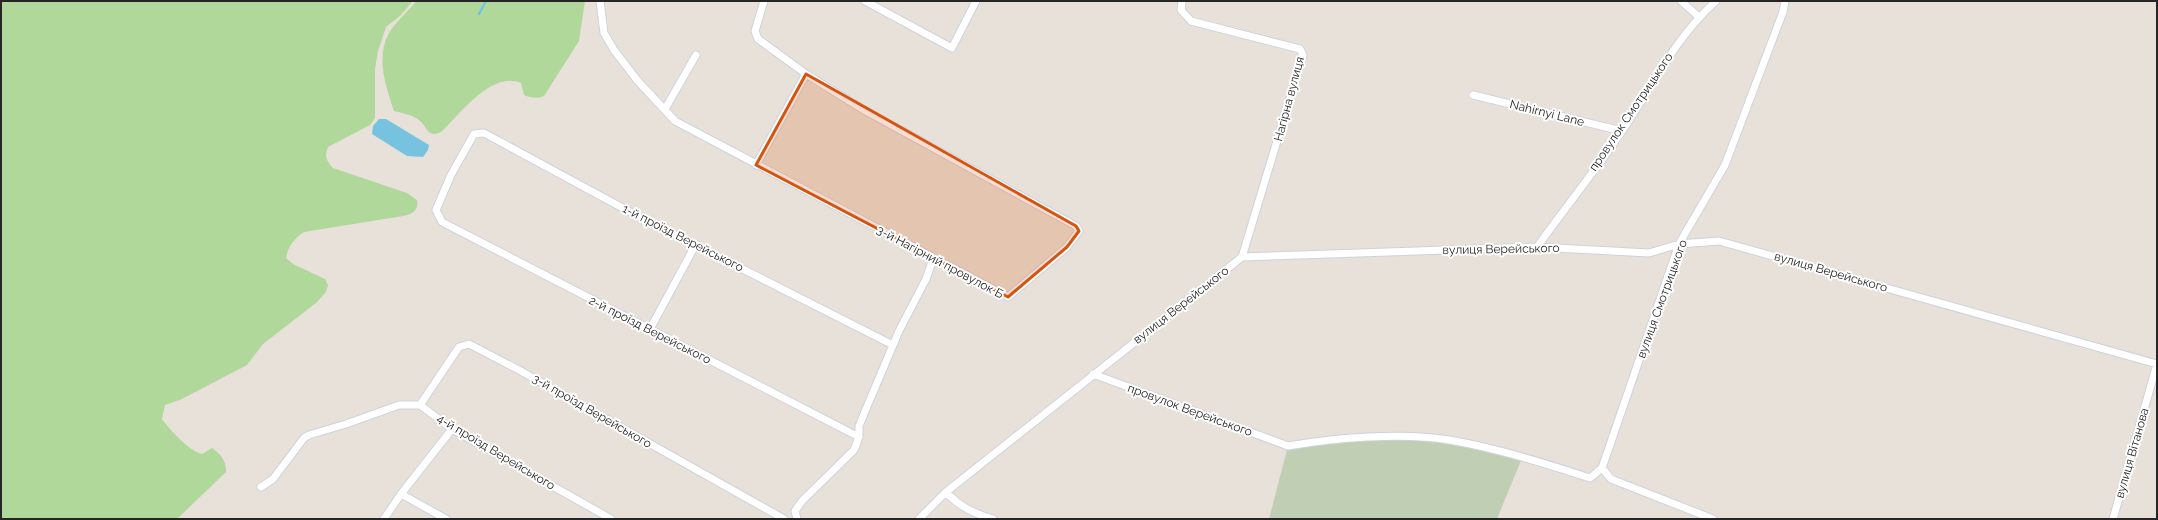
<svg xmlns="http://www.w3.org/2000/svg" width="2158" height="520" font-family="Raleway,sans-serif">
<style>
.green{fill:#b0d89b}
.cemetery{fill:#c0cfb3}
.water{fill:#77c3df}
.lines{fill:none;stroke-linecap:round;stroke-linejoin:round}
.stream{stroke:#77c3df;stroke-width:2.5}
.minor-casing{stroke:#cfd2de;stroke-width:9}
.minor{stroke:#fff;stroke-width:7}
.marked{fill:#d5540f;fill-opacity:0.2;stroke:#d5540f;stroke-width:3;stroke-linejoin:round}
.labels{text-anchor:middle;stroke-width:4;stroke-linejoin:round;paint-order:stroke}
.street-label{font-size:12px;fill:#262626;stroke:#fff}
</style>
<rect width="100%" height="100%" fill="#e8e1d9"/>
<!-- green -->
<path class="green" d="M1,1H413L400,16L386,27L378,51L375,69V118L370,125L328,147C324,157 327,161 333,168L407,193L417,200C419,211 412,214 403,216L304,232C294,239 288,246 286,258L293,264L325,279L328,285L326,292L316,303L263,344L247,365L182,399L165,405L162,419C170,430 189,451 202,454L212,448C220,453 227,462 226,472L177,519H1Z
M416,1H585L579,41L544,96C538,99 531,98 524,95L521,83C492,70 460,114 441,132C426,139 427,125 419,120C413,115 402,113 394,111C386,87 376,59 388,35C393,24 409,11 416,1Z"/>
<!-- cemetery -->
<path class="cemetery" d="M1428,437L1522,458L1497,519H1269L1288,446L1310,442Z"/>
<!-- water -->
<path class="water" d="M379,119H386L429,145L428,150L423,157L407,156L372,134L373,126Z"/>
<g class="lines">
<!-- stream -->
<path class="stream" d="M479,14L486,1"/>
<defs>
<path id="minor" d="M600,1L604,33L614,50L637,80L675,121L1008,297L1067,247L1079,231L1076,226L864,110L806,74L758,39L755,31L764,1
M865,1L952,48L976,1
M1182,1L1181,10L1191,21L1300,49L1303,55L1242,257
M1681,1L1699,17
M1473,95L1622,131
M665,109L696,55
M756,165L806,74
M1537,247C1565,208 1595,171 1622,131C1652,86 1675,38 1716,1
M650,329L696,244
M1093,374L1288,446C1334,438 1402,432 1449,440C1496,448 1544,463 1590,478L1602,468L1611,479L1713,519
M420,405L459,347L469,344L519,370L784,519
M859,437L442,222L436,210L451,175L474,134L484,133L632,213L893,345
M1602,468L1679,244L1725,165L1783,12L1785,1
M261,487L273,479L304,438L309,435L346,424L399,405H420L452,429L611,519
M946,492C960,507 973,513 993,519
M401,494L446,519
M384,519L401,494L452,429
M797,519L795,511L802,501L854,450L859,437V426L869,402L899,331L926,279L933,259
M919,519L946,492L1242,257L1537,247L1649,253L1679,244L1719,241L2157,364
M2113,519L2157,364"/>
</defs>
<!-- minor casing -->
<use href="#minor" class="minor-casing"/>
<!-- minor -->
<use href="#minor" class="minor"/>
</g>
<!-- marked area -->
<path class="marked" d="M806,74L1076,226L1079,231L1067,247L1008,297L756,165Z"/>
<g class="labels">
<!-- street labels -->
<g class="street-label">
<text transform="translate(1289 99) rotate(-75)" y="4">Нагірна вулиця</text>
<text transform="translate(1631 112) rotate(-56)" y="4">провулок Смотрицького</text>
<text transform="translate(1547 113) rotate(14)" y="4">Nahirnyi Lane</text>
<text transform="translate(683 238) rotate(27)" y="4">1-й проїзд Верейського</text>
<text transform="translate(1501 249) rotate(-1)" y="4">вулиця Верейського</text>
<text transform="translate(940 262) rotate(28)" y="4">3-й Нагірний провулок Б</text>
<text transform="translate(1831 272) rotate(16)" y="4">вулиця Верейського</text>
<text transform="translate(1662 299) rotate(-70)" y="4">вулиця Смотрицького</text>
<text transform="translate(1181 305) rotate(-38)" y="4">вулиця Верейського</text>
<text transform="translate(650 330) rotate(27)" y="4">2-й проїзд Верейського</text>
<text transform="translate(1190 410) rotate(20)" y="4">провулок Верейського</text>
<text transform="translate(592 411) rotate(30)" y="4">3-й проїзд Верейського</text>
<text transform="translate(496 452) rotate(31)" y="4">4-й проїзд Верейського</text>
<text transform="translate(2132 453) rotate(-74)" y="4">вулиця Вітанова</text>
</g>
</g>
<!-- border -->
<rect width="2158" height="520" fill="none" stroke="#262626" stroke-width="4"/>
</svg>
